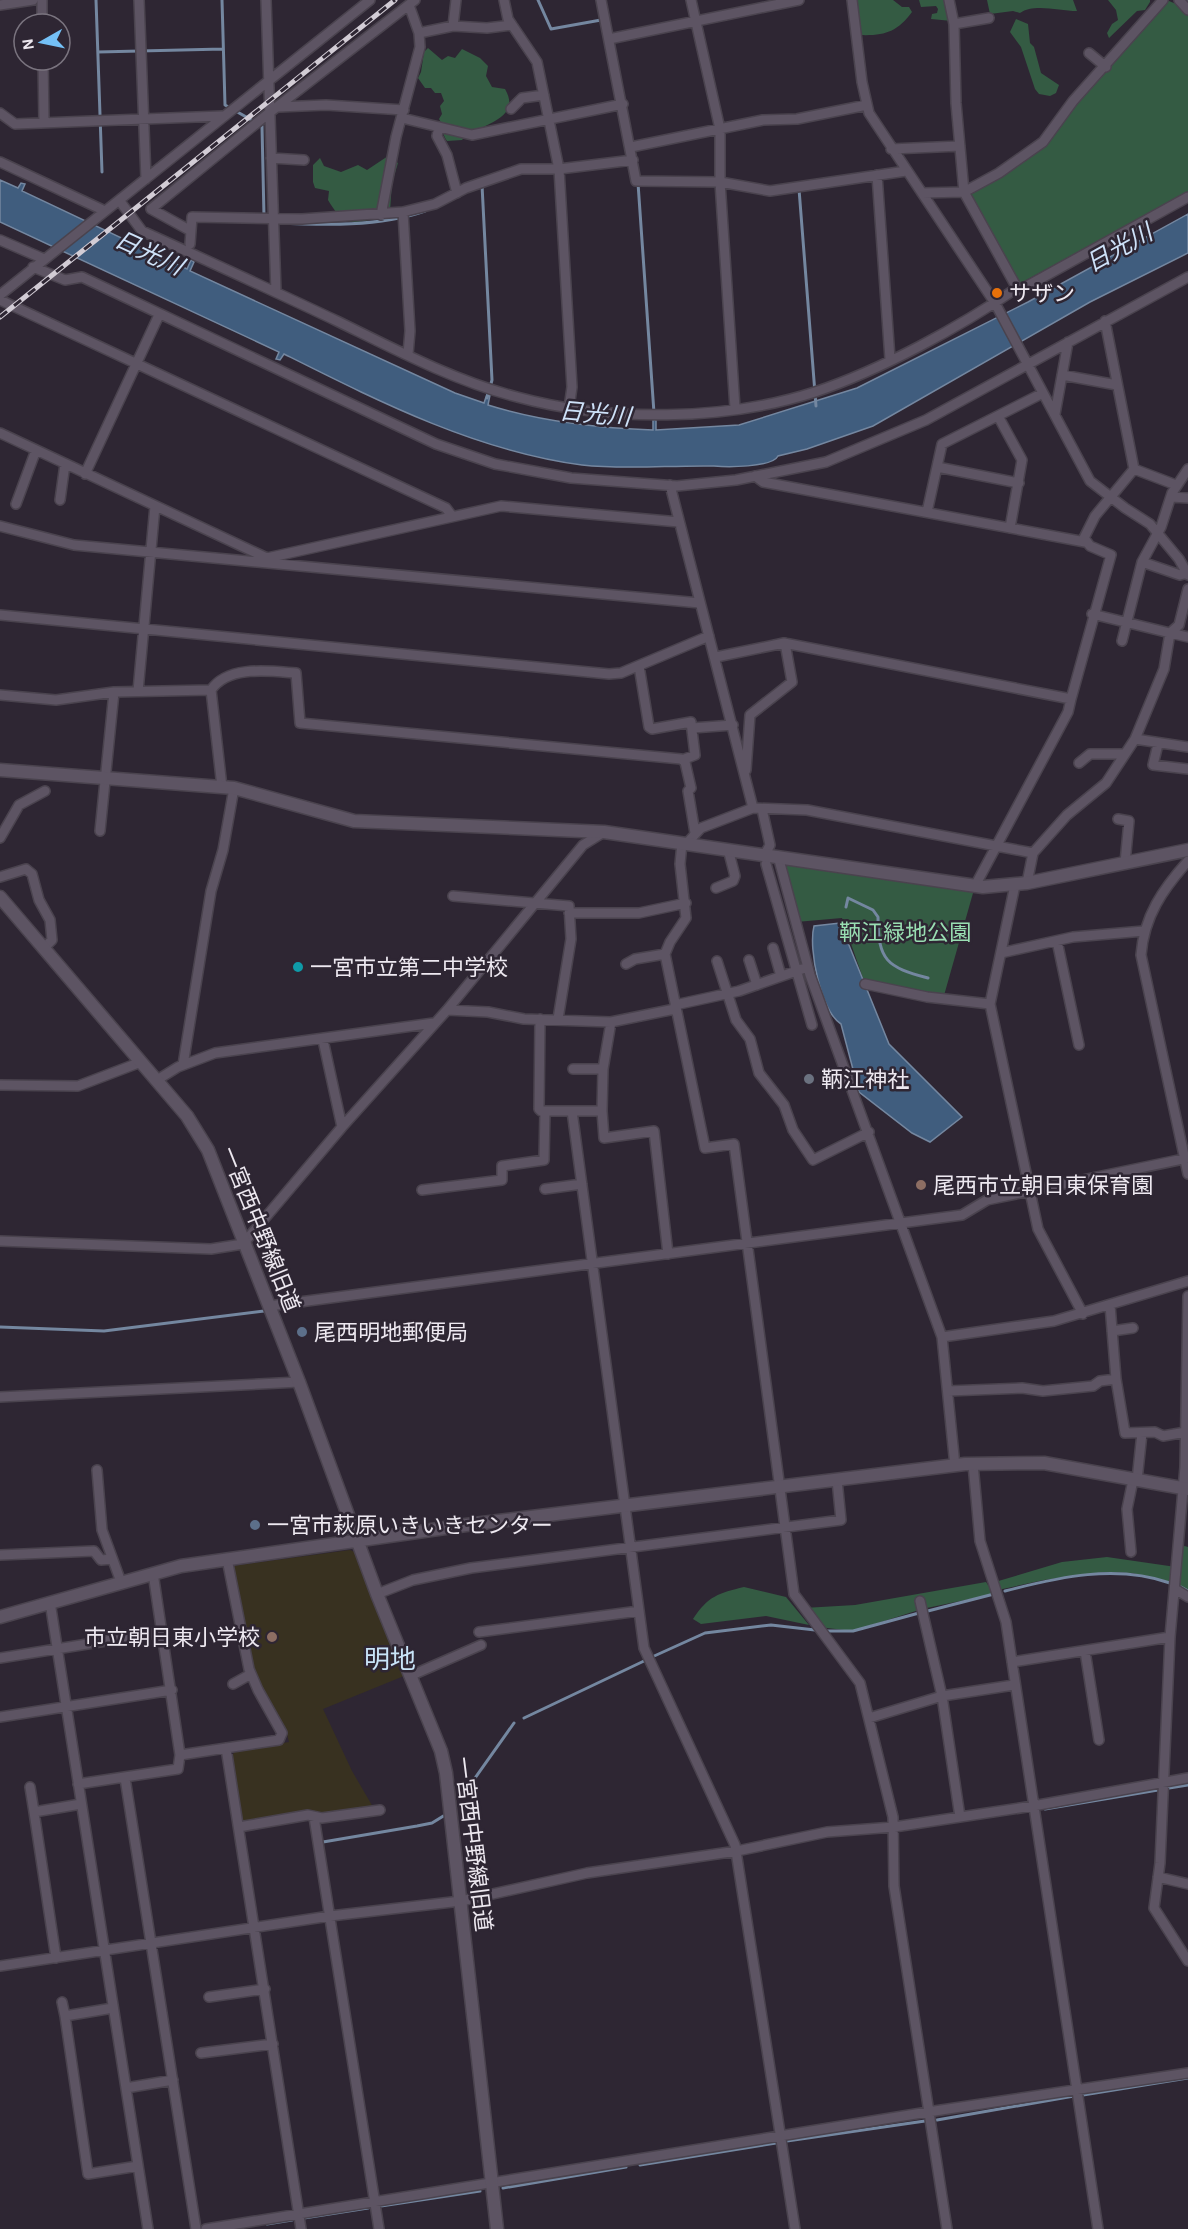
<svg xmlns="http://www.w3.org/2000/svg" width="1188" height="2229" font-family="'Alegreya Sans','Noto Sans JP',sans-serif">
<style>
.education{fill:#383120}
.green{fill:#345b43}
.water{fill:#405d7e;stroke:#7487a0;stroke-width:1.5}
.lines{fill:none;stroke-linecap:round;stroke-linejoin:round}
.stream{stroke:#7487a0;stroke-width:3}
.street-casing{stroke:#4a434e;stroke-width:12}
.secondary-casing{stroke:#4a434e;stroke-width:15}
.street{stroke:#5d5463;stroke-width:9}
.secondary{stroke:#5d5463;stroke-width:12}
.rail-casing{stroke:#d2ccd5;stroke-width:5}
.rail{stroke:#2e2633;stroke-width:3;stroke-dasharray:9;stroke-linecap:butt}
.food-dot{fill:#e8710a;stroke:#2e2633;stroke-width:2}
.culture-dot{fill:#0f9aa8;stroke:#2e2633;stroke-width:2}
.worship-dot{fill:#6b7280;stroke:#2e2633;stroke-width:2}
.education-dot{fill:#8d6e63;stroke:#2e2633;stroke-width:2}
.service-dot{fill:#5c6f8a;stroke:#2e2633;stroke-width:2}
.labels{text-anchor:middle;stroke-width:5;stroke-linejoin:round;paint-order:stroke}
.poi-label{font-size:22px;fill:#ede8f0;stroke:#2e2633;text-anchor:start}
.park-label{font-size:22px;fill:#99deb2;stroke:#2e2633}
.street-label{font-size:22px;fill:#ede8f0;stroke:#2e2633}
.water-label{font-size:24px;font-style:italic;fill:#cee2f9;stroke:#2e2633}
.quarter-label{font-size:26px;fill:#c9e4f8;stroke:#2e2633}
</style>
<rect width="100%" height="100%" fill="#2e2633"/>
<!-- education -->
<path class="education" d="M350,1550L357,1553L402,1667L404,1676L323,1709L352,1771L373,1807L324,1814L306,1812L244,1821L240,1817L232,1756L235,1751L289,1742L286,1730L262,1689L252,1666L232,1566Z"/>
<!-- green -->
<path class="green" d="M853,0H893L902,7H909L912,12C897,32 885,36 859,35Z
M919,0H952V21L931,19L932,14L937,13L938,9L936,6L921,7Z
M987,0H1073L1077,11C1059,11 1034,3 1020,13L1013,11L990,14Z
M1108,0H1150V2L1145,10L1137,11L1109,38L1107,33L1112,24L1118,20L1116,10Z
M1169,1L1188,9V192L1019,284L968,193L999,178L1047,144L1077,104L1161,6Z
M1016,19L1028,24L1030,43L1034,47L1041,73L1059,85L1056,93L1050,96L1039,94L1035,89L1021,47L1010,32Z
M428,48L442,60L448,56L455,58L462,49L480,58L488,66L486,76L492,87L505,89C524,121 474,125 462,140L447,141C441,133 444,126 439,119L442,114L440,106L444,101L441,93H435L431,88H425L418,78L421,72L424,52Z
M388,156L398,163L392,183L390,211C379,219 350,228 339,216C335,211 331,205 328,200L329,191L315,188L313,182V165L320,158L324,166L341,172L358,165L367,170Z
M778,856L975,886L943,999L865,984L842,918L796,922Z
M1178,1544L1188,1547V1597L1175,1583L1132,1573L1105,1572L1044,1580L998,1590L995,1582L1062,1562L1107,1557L1176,1567Z
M986,1582L994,1594L922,1609L853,1631L818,1627L804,1608L855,1605Z
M744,1587L786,1597L809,1625L766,1616L701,1624L693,1619C708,1596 719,1593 744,1587Z"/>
<!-- water -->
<path class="water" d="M0,180L18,188L21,183L25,184L22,191L187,269L191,260L194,262L190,271L455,393L484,403L487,394L490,395L488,405C542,422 596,428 653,430V420H656V430L739,425L857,388L1028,302L1188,214V253L1090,302L873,426L807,449L778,456C772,468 725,467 714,466C670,465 626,470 582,465C476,451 378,401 284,354L280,360L276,359L279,352L0,222Z
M840,923L889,1044L962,1117L930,1142L912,1133L859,1092L841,1024C821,1011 808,949 814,926Z"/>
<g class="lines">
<!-- stream -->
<path class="stream" d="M96,0L102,172
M222,0L225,105L262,126L264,217
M538,0L551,29L601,20
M1185,0L1188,3
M98,52L223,49
M638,183L654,413
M482,185L492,380L487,398
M799,189L816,406
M276,223C324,225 379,227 425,211
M846,907L848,898L873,910L878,917C878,961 887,967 928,978
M0,1327L104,1331L264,1311
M1181,1587L1188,1591
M1005,1591C1059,1577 1116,1564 1170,1583
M924,1612L994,1594
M827,1631H853L919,1613
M652,1657L705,1633L771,1625L815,1630
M524,1718L644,1661
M1169,1788L1188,1785
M463,1795L514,1723
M1045,1809L1158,1790
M323,1842L417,1826L432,1823L445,1815
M1083,2095L1188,2078
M937,2120L1074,2096
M787,2141L925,2121
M640,2165L776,2143
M503,2188L626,2167
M381,2206L480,2191
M304,2218L368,2208
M267,2224L292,2220"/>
<defs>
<path id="street" d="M42,0V24
M139,0L146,179
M266,0L276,292
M504,0L508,19L537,62L559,169L572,387L569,408
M601,0L636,181L720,182L770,191L906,171
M691,0L720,129V182L735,408
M852,0L862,82L869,113L995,303L1090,481L1125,508L1150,524L1179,559L1188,575
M949,0L954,24L956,103L964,192L1017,288
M1179,0L1188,10
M0,5L33,0
M954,24L989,18
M453,26L456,0
M419,33L453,26L487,28L512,25
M609,39L799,0
M1089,53L1106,67
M43,60L44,123
M278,107L326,105L404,110
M511,109L522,98L544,95
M0,113L15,124L222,116
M402,118L472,135L623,104
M439,127L437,136L447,155L457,193
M631,147L763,120L797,119L867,105
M891,149L960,146
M271,158L304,160
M0,162L105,211
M877,175L890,359
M922,193L964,192L999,173L1043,142L1073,101L1163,0
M119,200L142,231C208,261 274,291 339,322C396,350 455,381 517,397C609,422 725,421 815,392C881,370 960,327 1017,288L1020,290L1188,197
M403,212L410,331L408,354
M381,215L396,137L420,47L419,33L409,5
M191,231L151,209L269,113L415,0
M0,240L44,259
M190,244L192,217L302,219L403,212L435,204L466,188L521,169H559L633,160
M33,267L65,280L82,277L436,444L495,464L571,478L677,486L736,480L826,462L926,420L1188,277
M0,295L370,0
M0,300L446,508L452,516
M1062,375L1117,385
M1055,414L1068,342
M998,416L1022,460L1010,528
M0,433L267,558L501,506L679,522
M937,467L1019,483
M1134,469L1176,485
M85,474L159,315
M755,476L763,482L1085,542
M670,485L753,808
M1171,497L1188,498
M60,500L65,464
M16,504L36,450
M927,512L942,444L1043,393
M0,526L74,545L700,603
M1142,562L1180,575L1187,573
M0,615L609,674L621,673L709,636
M1170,633L1179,625L1188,589
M1170,633L1188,637
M1122,641L1142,562L1161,527L1172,493L1188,469
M716,657L784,643L1071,699L1068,712L975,886
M639,666L649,727L652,729L691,722L695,755L682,760
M138,691L155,506
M0,695L56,700L114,692L211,690
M1071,699L1111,555L1090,546L1084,538L1095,516L1134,469L1105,321
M692,728L733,725
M1135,739L1188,747
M1158,744L1153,765L1188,769
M1079,763L1090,754H1125
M746,770L750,715L792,682L785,643
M222,787L211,690C228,665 269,671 296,673L300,723L681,759L685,762L691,788L688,791L695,833
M762,809L770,845L765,854
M1118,819L1129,821L1125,863
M100,831L114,692
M0,838L19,805L45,791
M682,843L680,864L686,918L670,942L665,954L705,1148L734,1144L794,1594L860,1683L893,1817L894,1886L947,2229
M687,843L701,828L753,808L807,810L1033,853
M778,856L810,975L942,1337L955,1466
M1188,861C1163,889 1144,916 1141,955L1188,1174
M766,864L812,1025
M0,877L26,869L32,874L39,900L50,920L52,940L44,948
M1027,883L1033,853L1067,815L1106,783L1135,739L1164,669L1170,633L1092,614
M1015,885L990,1004L1038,1229L1083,1314
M716,888L733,881L735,876L728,849
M453,896L569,906L571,939L558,1019
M569,913H639L686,903
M1057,941L1079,1045
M773,948L781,976
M1001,953L1073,937L1144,931
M749,960L757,985
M717,961L736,1020L750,1039L759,1073L784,1105L793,1130L813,1160L869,1132
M626,964L635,959L665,954
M865,984L927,997L990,1004
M675,1005L739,991L802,969
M447,1010L488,1012L524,1019L611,1022L675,1009
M540,1019L539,1109L541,1111H572
M611,1022L603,1069L602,1111H572L644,1648L735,1845L795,2229
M323,1040L342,1127
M183,1065L211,891L223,850L234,788
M573,1069H603
M157,1080L178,1067L215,1053L434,1023
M0,1085L78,1086L141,1062
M602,1111L604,1138L654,1131L668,1254
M545,1189L582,1184
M422,1190L502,1180V1166L544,1160L545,1111
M0,1241L211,1249L243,1244L342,1127L447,1010L583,845L604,832
M1188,1296L1185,1467L1170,1637L1160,1863L1154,1908L1188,1961
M1110,1305L1116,1379L1125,1433L1155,1432L1163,1436L1186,1432
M269,1306L962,1215L987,1200L1188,1158
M1112,1331L1133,1328
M942,1337L1054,1321L1188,1281
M948,1391L1022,1388L1043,1391L1093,1386L1100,1381L1116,1379
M0,1397L299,1382
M973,1464L980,1541L1006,1622L1098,2229
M97,1470L102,1530L121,1582
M1137,1480L1142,1433
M1131,1552L1127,1509L1133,1480
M0,1555L94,1551L101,1560L112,1559
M153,1573L180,1755
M1175,1589L1188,1597
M377,1594L413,1580L471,1568L841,1520L837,1480
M920,1601L942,1696L960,1817
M50,1602L148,2229
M479,1632L639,1611
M1085,1651L1099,1740
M0,1658L162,1632
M1012,1662L1170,1637
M410,1676L481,1645
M233,1684L251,1674
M0,1717L172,1690
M869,1718L942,1696L1014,1685
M226,1748L301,2229
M125,1778L196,2229
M78,1784L178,1769L180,1755L279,1740L282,1733L258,1690L249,1669L227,1559
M30,1787L34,1812
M314,1817L379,2229
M239,1827L308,1815L322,1818L380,1810
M1158,1877L1188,1884
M56,1958L34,1812L81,1804
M0,1966L330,1916L461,1901L587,1873L737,1851L827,1832L894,1827L1033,1806L1188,1778
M209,1997L265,1989
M62,2002L65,2016
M113,2008L65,2016L88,2174L138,2166
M201,2053L273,2044
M126,2088L173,2080
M206,2229L928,2112L1188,2073"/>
<path id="secondary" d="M0,770L234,788L354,821L604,832L983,887L1027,883L1188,850
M0,897L187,1116L208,1150L299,1382L377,1594L441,1751L446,1773L497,2229
M0,1617L181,1566L466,1525L965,1464L1044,1463L1188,1489"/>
</defs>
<!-- street casing -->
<use href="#street" class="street-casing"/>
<!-- secondary casing -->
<use href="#secondary" class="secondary-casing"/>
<!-- street -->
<use href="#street" class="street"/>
<!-- secondary -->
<use href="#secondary" class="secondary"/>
<defs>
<path id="rail" d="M0,317L395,0"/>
</defs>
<!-- rail casing -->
<use href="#rail" class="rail-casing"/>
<!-- rail -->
<use href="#rail" class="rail"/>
</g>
<!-- markers -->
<circle class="food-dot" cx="997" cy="293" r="6"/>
<circle class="culture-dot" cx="298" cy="967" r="6"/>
<circle class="worship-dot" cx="809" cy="1079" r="6"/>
<g class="education-dot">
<circle cx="921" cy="1185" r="6"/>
<circle cx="272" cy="1637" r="6"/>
</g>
<g class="service-dot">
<circle cx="302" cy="1332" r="6"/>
<circle cx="255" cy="1525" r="6"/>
</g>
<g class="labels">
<!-- poi labels -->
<g class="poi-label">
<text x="1009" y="301">サザン</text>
<text x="310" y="975">一宮市立第二中学校</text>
<text x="821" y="1087">鞆江神社</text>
<text x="933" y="1193">尾西市立朝日東保育園</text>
<text x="314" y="1340">尾西明地郵便局</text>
<text x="267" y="1533">一宮市萩原いきいきセンター</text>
<text x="260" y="1645" text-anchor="end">市立朝日東小学校</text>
</g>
<!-- park labels -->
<g class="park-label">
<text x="905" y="940">鞆江緑地公園</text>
</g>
<!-- street labels -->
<g class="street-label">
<text transform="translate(261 1229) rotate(68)" y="8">一宮西中野線旧道</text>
<text transform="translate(474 1844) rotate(83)" y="8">一宮西中野線旧道</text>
</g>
<!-- water labels -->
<g class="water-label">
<text transform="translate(1119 248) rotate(-29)" y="8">日光川</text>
<text transform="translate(149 253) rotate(25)" y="8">日光川</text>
<text transform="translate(595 414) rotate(5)" y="8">日光川</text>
</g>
<!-- quarter labels -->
<g class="quarter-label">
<text x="390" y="1668">明地</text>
</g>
</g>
<!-- north arrow -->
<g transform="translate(42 42) rotate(261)"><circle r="28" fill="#2e2633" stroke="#7a747f" stroke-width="1.5"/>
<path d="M0-4.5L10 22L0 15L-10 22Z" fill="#74c0f6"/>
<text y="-9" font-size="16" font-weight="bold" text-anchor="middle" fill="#ede8f0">N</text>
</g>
</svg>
